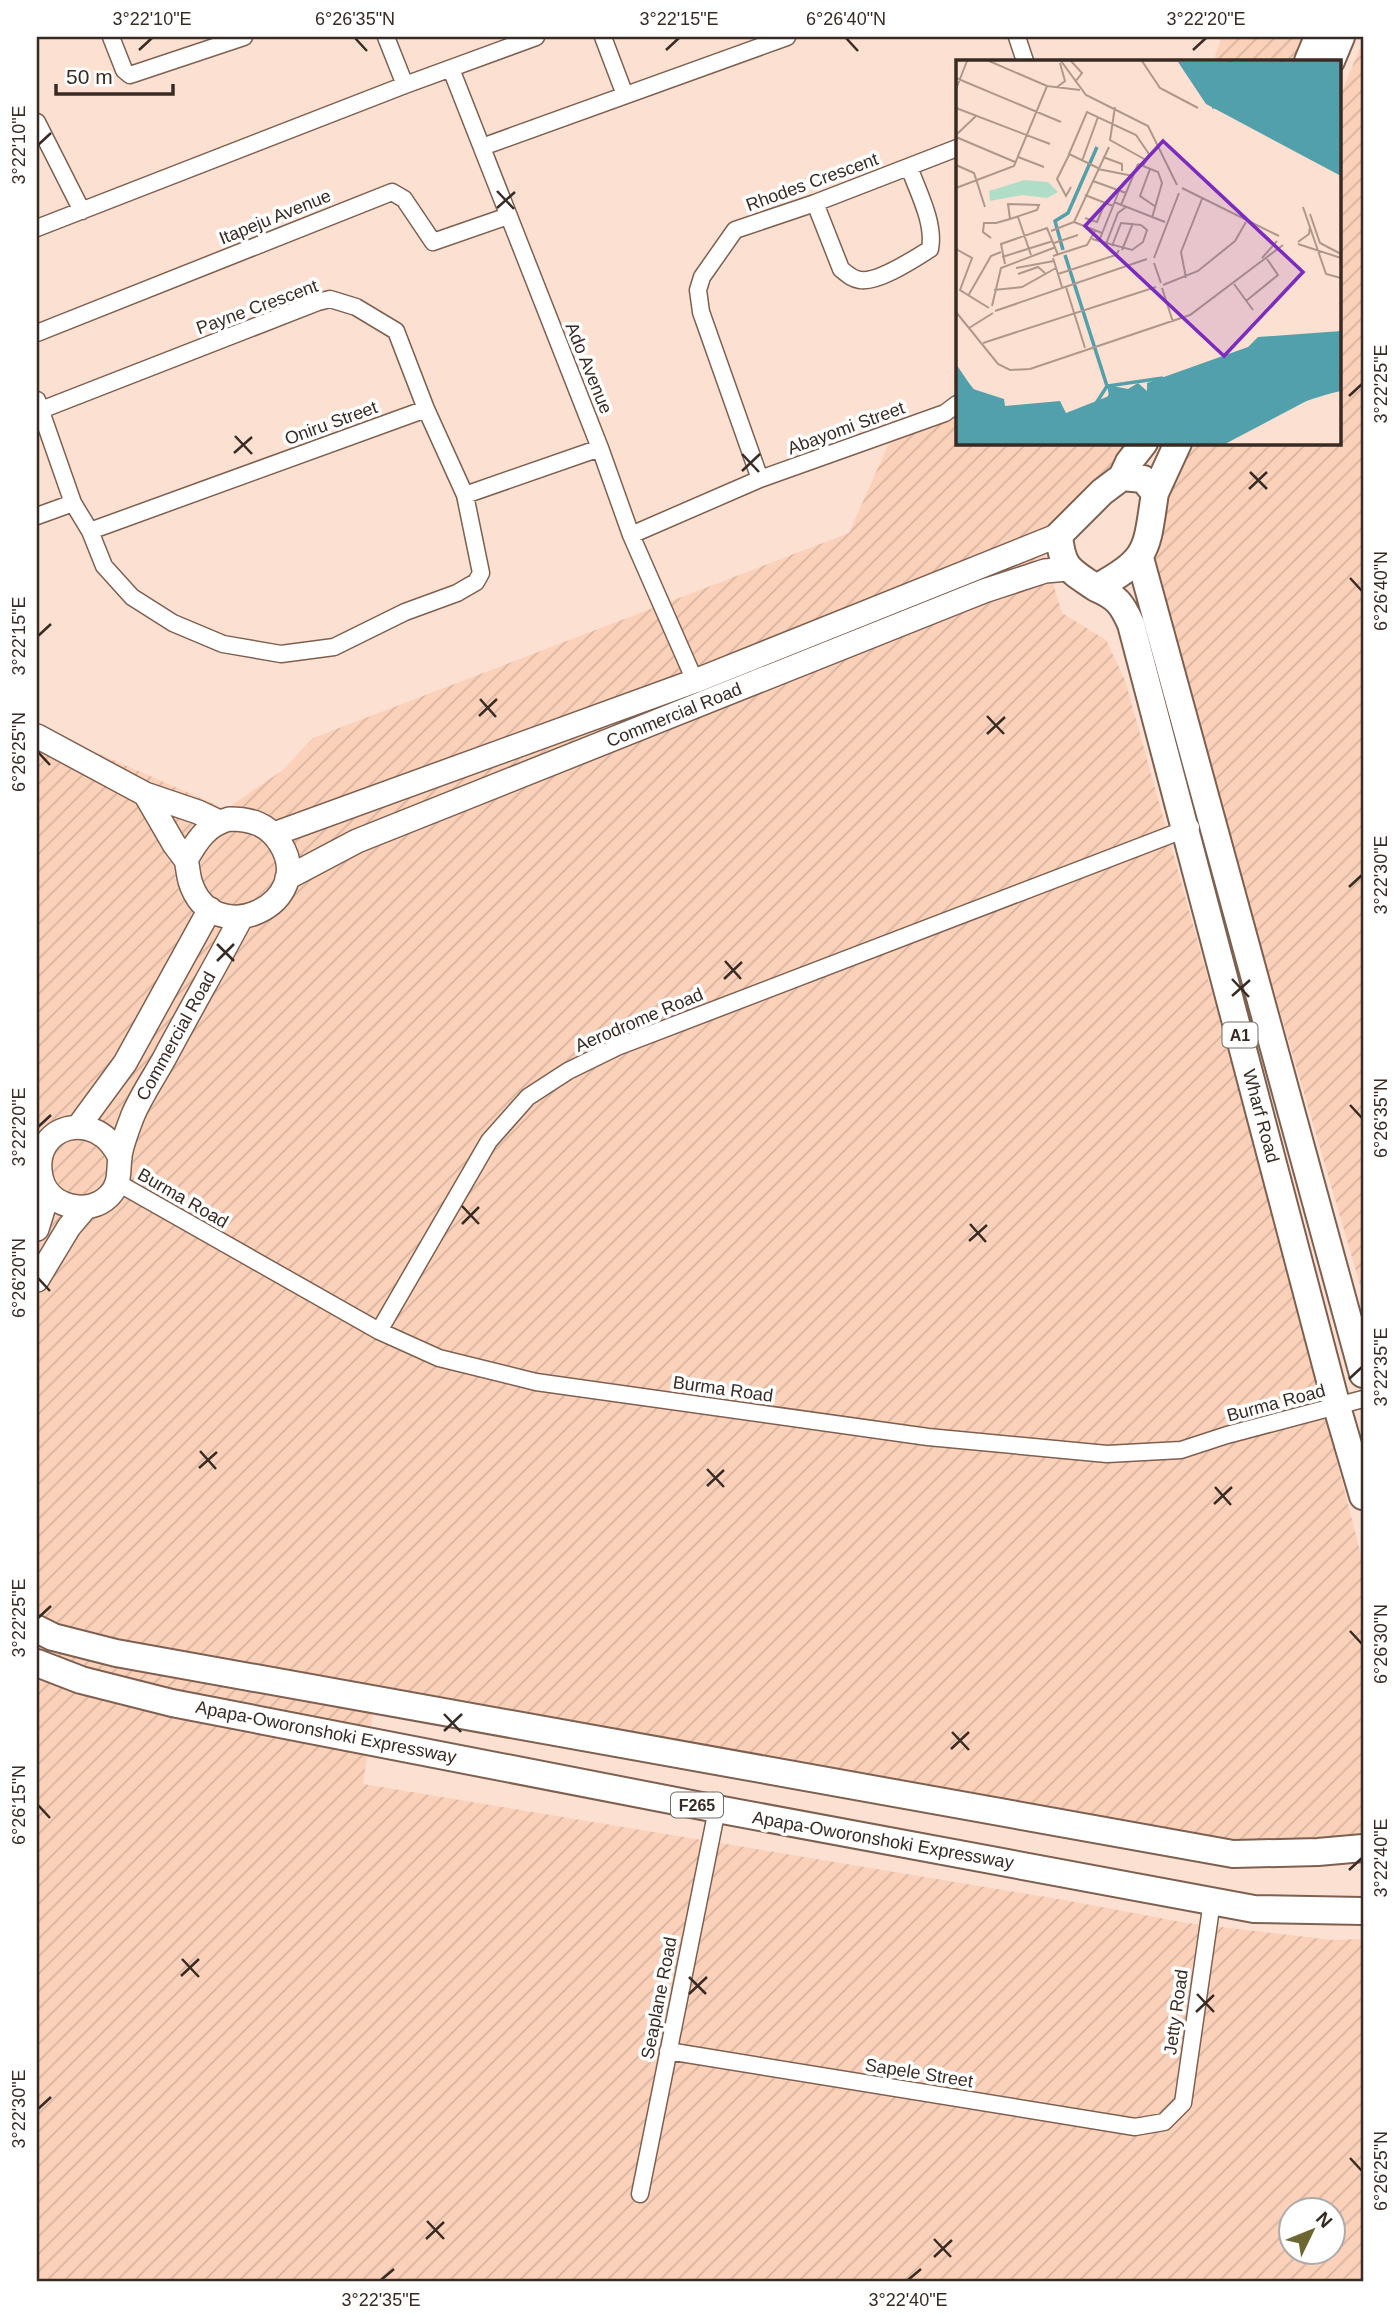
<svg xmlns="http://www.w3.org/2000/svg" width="1400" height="2319" font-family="Arial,sans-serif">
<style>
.industrial{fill:url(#industrial-furrows);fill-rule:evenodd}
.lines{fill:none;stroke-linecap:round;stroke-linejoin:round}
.minor-casing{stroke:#7e6050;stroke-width:19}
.secondary-casing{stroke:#7e6050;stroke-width:26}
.primary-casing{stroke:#7e6050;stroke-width:30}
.minor{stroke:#fff;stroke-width:16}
.secondary{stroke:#fff;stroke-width:23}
.primary{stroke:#fff;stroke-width:26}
.ticks{fill:none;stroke:#382b24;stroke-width:2.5}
.labels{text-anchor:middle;stroke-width:7;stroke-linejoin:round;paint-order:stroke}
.shield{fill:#fff;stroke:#746b66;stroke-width:2}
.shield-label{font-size:16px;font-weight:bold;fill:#382b24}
.street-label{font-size:18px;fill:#382b24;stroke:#fff}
.inset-river{fill:none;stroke:#52a0ab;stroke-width:3.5}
.inset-road{fill:none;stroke:#ae988c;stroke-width:2}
.view{fill:#7b2cbf;fill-opacity:0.15;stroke:#7b2cbf;stroke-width:3.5}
.inset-edge{fill:none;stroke:#382b24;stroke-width:3.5}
.neatline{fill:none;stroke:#382b24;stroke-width:2.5}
.ticks-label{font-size:18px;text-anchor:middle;fill:#382b24}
</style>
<defs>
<pattern id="industrial-furrows" width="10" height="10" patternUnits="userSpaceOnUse" patternTransform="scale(1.75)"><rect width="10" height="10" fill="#fbd1ba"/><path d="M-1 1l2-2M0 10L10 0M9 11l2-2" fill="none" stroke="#d8b4a0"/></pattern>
</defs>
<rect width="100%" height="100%" fill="#fce0d1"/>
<!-- industrial -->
<path class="industrial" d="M1222,37H1305L1295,61H1213Z
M1363,41V1295L1161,604L1154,539L1189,443H1339V98Z
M957,412V443H1137L1039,537L1062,613L1106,640L1125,680L1277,1227L1363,1563V1838L1242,1856L375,1699L363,1784L1064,1900L1187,1923L1332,1940L1363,1939V2282H37V727L226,809L283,770L313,738L849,533L897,425ZM1292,2210H1334V2252H1292Z"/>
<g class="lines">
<defs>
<path id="minor" d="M111,37L124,70L130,75L244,37
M386,37L405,85
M603,37L625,95
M1017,37L1025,61
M451,69L600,448L631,535L695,681
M37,122L82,211
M482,147L787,37
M815,203L841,269C847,274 852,279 860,280C878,283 914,259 930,249C935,223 918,192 909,167
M37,228L405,85L536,37
M37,333L392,192L404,199L433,242L508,216
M37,400L73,503L90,531L104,566L132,597L173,623L223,644L281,654L334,647L405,612L457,593L476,582L481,573L465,495L426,409L396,331L356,307L330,299L318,302L41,410
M760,479L701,312L698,290L702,277L735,230L815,203L957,148
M465,495L600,448
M37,516L73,503
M90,531L426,409
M631,535L760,479L945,413L957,404
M118,1183L379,1331L439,1358L536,1382L928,1437L1107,1454L1181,1450L1227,1435L1363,1399
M379,1331L489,1141L528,1097L568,1071L617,1047L1191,827
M668,2051L1135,2127L1164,2122L1183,2103L1212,1901
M640,2194L717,1809"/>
<path id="secondary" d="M37,736L145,794L198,812L219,822
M145,794L174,844L186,860
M229,819C251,819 268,824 280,843C319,903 212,954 190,881C188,874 188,867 186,860C197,840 207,825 229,819Z
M274,834L695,681L1059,535
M287,878L357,841L984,591L1045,571L1068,569
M78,1127L125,1063L210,909
M120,1158C97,1106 30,1125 41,1177C47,1207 88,1217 109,1196C121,1184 118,1171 120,1156C122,1143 128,1128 133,1115C141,1096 154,1077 164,1059C189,1012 216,965 241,918
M37,1229L48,1193
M37,1280L69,1227L85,1208"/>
<path id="primary" d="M1308,61L1318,37
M1331,61L1341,37
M1122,477L1143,479L1155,493C1146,551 1150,558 1096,588C1070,570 1062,569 1059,535L1102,492Z
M1122,477L1129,462L1144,443
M1155,493L1178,443
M1140,558L1363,1374
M1096,588C1117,597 1122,604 1131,624L1337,1407L1363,1496
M37,1629L53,1637L116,1653L1233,1854L1318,1852L1363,1848
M37,1663L81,1680L172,1703L717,1809L1254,1909L1363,1911"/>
</defs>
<!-- minor casing -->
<use href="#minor" class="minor-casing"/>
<!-- secondary casing -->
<use href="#secondary" class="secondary-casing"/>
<!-- primary casing -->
<use href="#primary" class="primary-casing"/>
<!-- minor -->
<use href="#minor" class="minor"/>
<!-- secondary -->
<use href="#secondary" class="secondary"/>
<!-- primary -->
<use href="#primary" class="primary"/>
</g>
<!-- ticks -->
<path class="ticks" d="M355,38L367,51M846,38L858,51M139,50L152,38M666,50L679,38M1193,50L1206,38M38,145L51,133M497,191L514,209M497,208L515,192M1349,396L1362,384M235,436L252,454M234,453L252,437M742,454L759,472M742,471L760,454M1250,472L1267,489M1249,489L1267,472M1350,578L1362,591M38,636L51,624M480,699L496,717M479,716L497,699M987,716L1004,734M987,734L1005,717M38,752L50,765M1349,887L1362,875M217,944L234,961M217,961L234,944M725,961L741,979M724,979L742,962M1232,979L1249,997M1232,996L1250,980M1350,1105L1362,1118M38,1127L51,1115M462,1206L479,1224M462,1224L479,1207M970,1224L986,1242M969,1241L987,1225M38,1278L50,1291M1349,1379L1362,1367M200,1451L216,1469M199,1468L217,1452M707,1469L724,1487M707,1486L724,1470M1215,1487L1231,1505M1214,1504L1232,1487M38,1618L51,1606M1350,1631L1362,1644M444,1714L461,1732M444,1731L462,1714M952,1732L969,1750M951,1749L969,1732M38,1805L50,1818M1349,1870L1362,1858M182,1959L199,1977M181,1976L199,1959M689,1977L706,1994M689,1994L707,1977M1197,1994L1214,2012M1196,2012L1214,1995M38,2109L51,2097M1350,2158L1362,2171M427,2221L444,2239M426,2239L444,2222M934,2239L951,2257M934,2257L952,2240M381,2280L394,2269M908,2280L921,2269"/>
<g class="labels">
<!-- shield labels -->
<g class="shield">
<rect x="1222.5" y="1022.5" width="35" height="25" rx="5"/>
<rect x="671" y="1792.5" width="52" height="25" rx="5"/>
</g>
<g class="shield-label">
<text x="1240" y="1041">A1</text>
<text x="697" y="1811">F265</text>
</g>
<!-- street labels -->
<g class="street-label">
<text transform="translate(812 182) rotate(-20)" y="6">Rhodes Crescent</text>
<text transform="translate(275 217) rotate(-22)" y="6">Itapeju Avenue</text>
<text transform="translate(257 307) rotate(-20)" y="6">Payne Crescent</text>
<text transform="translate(589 368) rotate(68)" y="6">Ado Avenue</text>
<text transform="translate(331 423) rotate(-20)" y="6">Oniru Street</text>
<text transform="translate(846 428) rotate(-20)" y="6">Abayomi Street</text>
<text transform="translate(674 715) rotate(-22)" y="6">Commercial Road</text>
<text transform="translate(639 1020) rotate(-23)" y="6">Aerodrome Road</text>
<text transform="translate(176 1036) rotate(-61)" y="6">Commercial Road</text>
<text transform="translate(1261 1116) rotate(75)" y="6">Wharf Road</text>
<text transform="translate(183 1198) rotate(30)" y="6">Burma Road</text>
<text transform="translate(723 1389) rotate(8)" y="6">Burma Road</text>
<text transform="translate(1276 1403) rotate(-15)" y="6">Burma Road</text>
<text transform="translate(326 1732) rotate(11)" y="6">Apapa-Oworonshoki Expressway</text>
<text transform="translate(883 1840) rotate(10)" y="6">Apapa-Oworonshoki Expressway</text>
<text transform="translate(659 1998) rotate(-79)" y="6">Seaplane Road</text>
<text transform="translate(1176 2012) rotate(-82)" y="6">Jetty Road</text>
<text transform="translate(919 2073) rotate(9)" y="6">Sapele Street</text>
</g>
</g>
<!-- overview -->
<g transform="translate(956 60)">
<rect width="385" height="385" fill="#fce0d1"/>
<path d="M68,120L92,122L102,132L91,138L66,135L34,141L33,131Z" fill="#afddc7"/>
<path d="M385,1V116L250,44L222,2ZM385,271V331L358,337L269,384H0V304L17,329L48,339L49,346L104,341L110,353L153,336L151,325L172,329L182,323L191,331V323L292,287L302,277Z" fill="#52a0ab"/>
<path class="inset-river" d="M324,1L372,31M363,1L385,16M282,45L385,35M257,46L274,1M256,47L385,32M107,190L99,161L112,153L141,87M109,195L151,326M0,311L17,331L44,347L115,369H152L178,361L317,292L385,273M348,316L376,306M0,318L28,348L112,377L134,370M0,322L23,348L59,374M299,325L371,292L385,290M0,328L20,346M340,328L379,307L385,309M158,329L194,369M158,329L162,361M0,332L31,371L18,384M175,332L214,343M12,333L25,348L69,374M0,335L24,367L0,383M5,335L46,384M5,340L28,369L13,384M0,341L26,377L99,374M14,343L49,384M216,343L385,282M0,344L12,361L0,370M139,345L151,326L207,318M309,345L328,334M41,347L62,355M229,347L275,359M0,348L9,361L0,367M192,355L385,305M254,355L361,310M31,356L56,384M258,357L385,314M92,360L118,364L147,349L158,328L216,348L299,365M282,361L385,328M225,367L248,357M257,367L385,320M139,368L200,348M145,368L180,359M229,368L253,359M204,369L287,330M129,373L295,366M74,376L97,384M90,384L112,377M171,384L199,371M186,384L219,370M214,384L252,369M222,384L259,368M251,384L299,365L335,344"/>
<path class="inset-road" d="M33,1L91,26M105,1L130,35L192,66L221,125M115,1L126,13L119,22M186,1L204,28L242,48M0,18L105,62M101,27L109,21L104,3M0,29L11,1M159,47L154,80L190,100M0,48L94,84M0,75L20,56M0,77L59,102M113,95L101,119L110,136L115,127M62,97L88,107M147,97L166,104V111M126,101L142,57M182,104L202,112L206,123L196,158M0,105L18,113L29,147M142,108L113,94L131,52L180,75L193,94L187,106M142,109L177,116M194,109L184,136L200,147M137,121L170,133M0,128L58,106L91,26L124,30M226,128L323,176M129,135L157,146M158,142L209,162M165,145L182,104M347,147L370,214L385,218M354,154L364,183L385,194M62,157L75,195M129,158L141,162L149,143M118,162L146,173M95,171L118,162L153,87M35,178L27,172L28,163H40L54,159L81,150L83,145L52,144L54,159M136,179L176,190L187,182L191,170L185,165M143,181L163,131M342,182L353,174L354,166M98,183L122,175M150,184L162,153L170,147M342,184L385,198M156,186L165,163L185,165M0,189L16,198L4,230L33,248M166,190L177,163M97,196L131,185L139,171M46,197L97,181M97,198L106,227M198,198L223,133M306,198L321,181M198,203L205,223M49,204L45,184L91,168L102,195M60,208L98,201M62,214L82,207L89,213M102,214L160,195L163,190M230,218L225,192L246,139M278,224L297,250M207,225L242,211L279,181L290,162M110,227L129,288M206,228L217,262M38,230L66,227L100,208M12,236L35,196L45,192M290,241L322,215L311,199M36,246L45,208L100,187M39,251L191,199M0,252L42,304L54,310L74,309L234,255L327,185M13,268L37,253M27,283L200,227"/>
<path class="view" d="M207,81L347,212L268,296L129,166Z"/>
<rect width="385" height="385" class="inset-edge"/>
</g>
<!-- border -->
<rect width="1400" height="2319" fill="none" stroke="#ffffff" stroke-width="77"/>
<!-- north arrow -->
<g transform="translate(1312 2231) rotate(47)"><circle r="33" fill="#ffffff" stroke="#afaaa7" stroke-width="2"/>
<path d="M0-5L12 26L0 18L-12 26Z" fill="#6c6633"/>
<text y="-10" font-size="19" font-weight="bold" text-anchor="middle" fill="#382b24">N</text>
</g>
<!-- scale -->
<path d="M56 84v10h117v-10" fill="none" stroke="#382b24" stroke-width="3.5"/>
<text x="66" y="84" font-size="21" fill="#382b24" stroke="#ffffff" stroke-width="5" paint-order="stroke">50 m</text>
<rect x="38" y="38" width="1324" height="2242" class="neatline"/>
<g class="ticks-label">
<text x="152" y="25">3°22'10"E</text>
<text x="355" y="25">6°26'35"N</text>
<text x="679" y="25">3°22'15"E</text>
<text x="846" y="25">6°26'40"N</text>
<text x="1206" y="25">3°22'20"E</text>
<text transform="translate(19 145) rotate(-90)" y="6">3°22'10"E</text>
<text transform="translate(1381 384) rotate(-90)" y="6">3°22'25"E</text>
<text transform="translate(1381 591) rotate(-90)" y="6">6°26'40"N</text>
<text transform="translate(19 636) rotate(-90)" y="6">3°22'15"E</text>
<text transform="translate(19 752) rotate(-90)" y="6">6°26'25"N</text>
<text transform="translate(1381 875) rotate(-90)" y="6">3°22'30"E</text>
<text transform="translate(1381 1118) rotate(-90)" y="6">6°26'35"N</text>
<text transform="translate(19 1127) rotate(-90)" y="6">3°22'20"E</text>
<text transform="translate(19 1278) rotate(-90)" y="6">6°26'20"N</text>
<text transform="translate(1381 1367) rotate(-90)" y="6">3°22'35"E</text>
<text transform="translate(19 1618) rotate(-90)" y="6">3°22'25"E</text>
<text transform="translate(1381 1644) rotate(-90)" y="6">6°26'30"N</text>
<text transform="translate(19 1805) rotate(-90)" y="6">6°26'15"N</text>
<text transform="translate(1381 1858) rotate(-90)" y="6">3°22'40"E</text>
<text transform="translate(19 2109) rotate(-90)" y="6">3°22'30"E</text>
<text transform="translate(1381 2171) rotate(-90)" y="6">6°26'25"N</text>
<text x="381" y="2306">3°22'35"E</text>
<text x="908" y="2306">3°22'40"E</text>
</g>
</svg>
